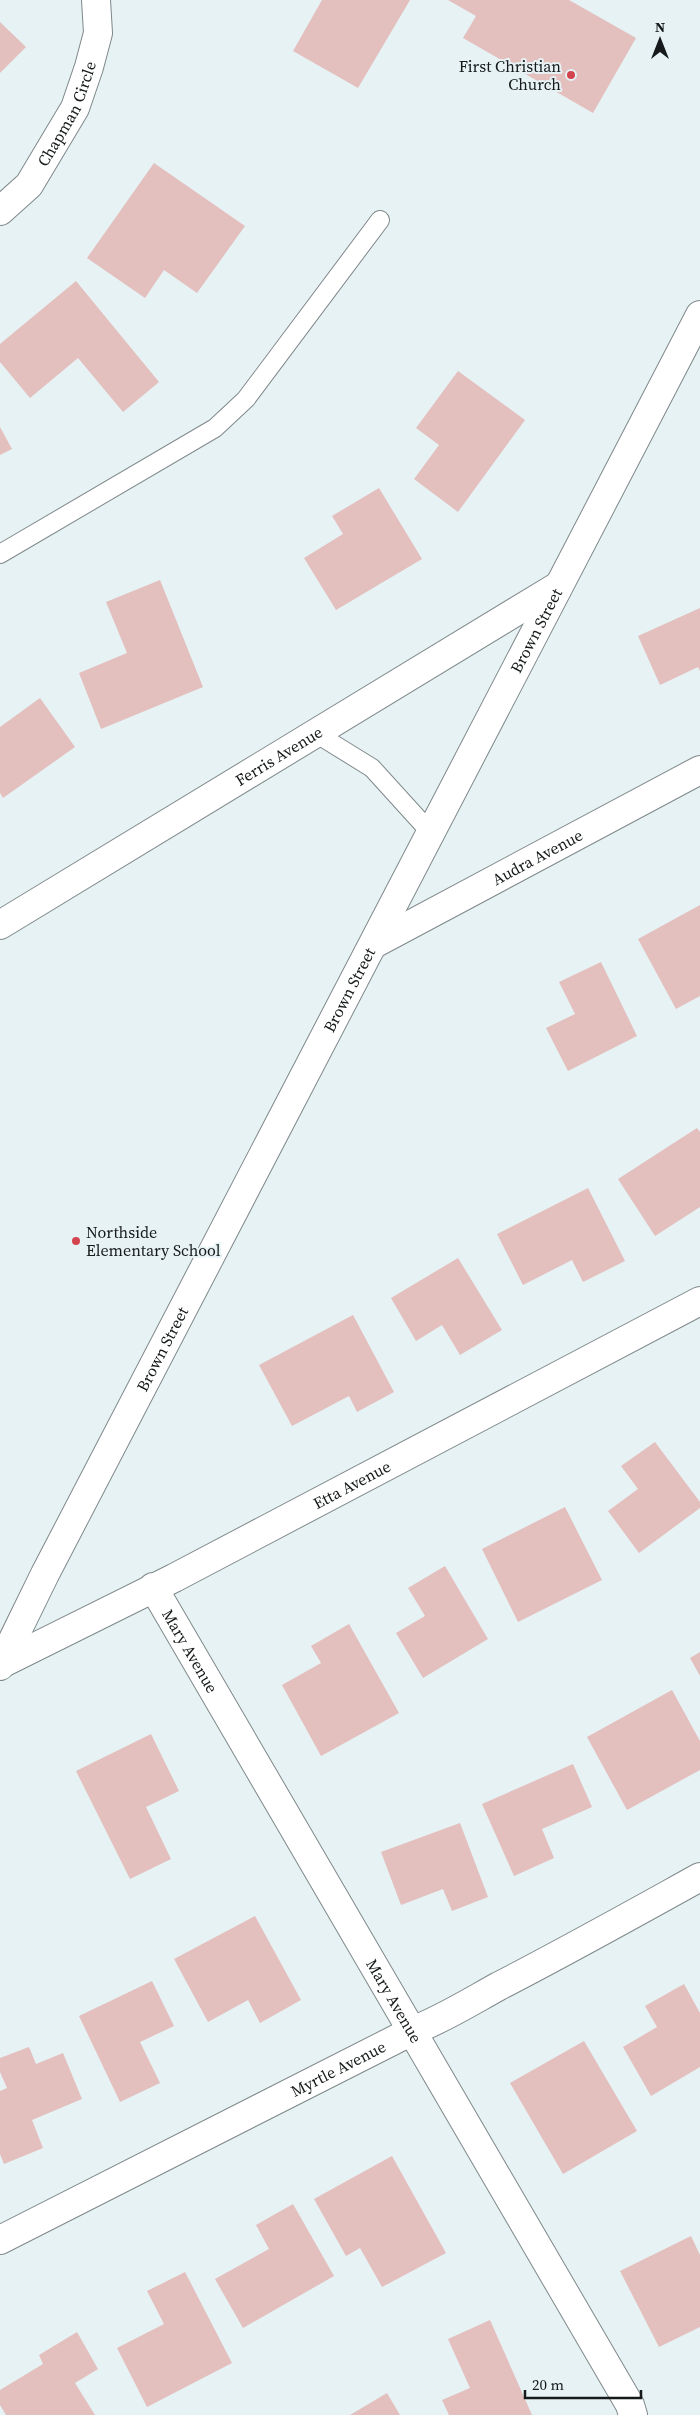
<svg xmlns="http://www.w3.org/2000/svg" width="700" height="2415" font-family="'Source Serif 4',serif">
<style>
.building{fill:#e3bfbe}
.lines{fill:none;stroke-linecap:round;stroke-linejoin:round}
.lane-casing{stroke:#7f888a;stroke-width:20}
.street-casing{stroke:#7f888a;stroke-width:30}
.secondary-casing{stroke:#7f888a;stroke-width:30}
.lane{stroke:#fff;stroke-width:18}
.street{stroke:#fff;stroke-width:28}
.secondary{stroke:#fff;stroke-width:28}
.poi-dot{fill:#d4444f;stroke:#e7f2f4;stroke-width:2}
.labels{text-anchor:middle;stroke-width:4;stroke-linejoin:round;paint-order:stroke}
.poi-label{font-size:16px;fill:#161a1a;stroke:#e7f2f4;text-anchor:end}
.street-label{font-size:16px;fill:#161a1a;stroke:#e7f2f4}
</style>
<rect width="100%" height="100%" fill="#e7f2f4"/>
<!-- building -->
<path class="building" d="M322,0H410L358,88L293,51Z
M448,0H569L636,38L593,113L463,38L476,16Z
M0,22L26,47L0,73Z
M154,163L245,226L197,293L164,270L145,298L87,258Z
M76,281L159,382L123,412L78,358L30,398L0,362V344Z
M458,371L525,420L458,512L414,479L439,445L416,428Z
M0,427L12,449L0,455Z
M379,488L422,559L336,610L304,558L343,534L332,516Z
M160,580L203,687L101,729L79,673L127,653L106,602Z
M700,608V671L698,667L660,685L638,636Z
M40,698L75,747L3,798L0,793V727Z
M700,905V996L676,1009L638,939Z
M601,962L637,1036L568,1071L546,1028L575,1014L559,982Z
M697,1128L700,1132V1207L655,1236L618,1179Z
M588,1188L625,1261L583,1282L572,1260L523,1285L497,1234Z
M458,1258L502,1330L460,1355L442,1325L416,1341L391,1298Z
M353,1315L394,1392L357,1412L349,1396L292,1426L259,1365Z
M655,1442L700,1502V1508L639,1553L608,1511L638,1489L621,1466Z
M565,1507L602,1580L518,1622L482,1549Z
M445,1566L488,1639L423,1678L396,1633L425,1616L408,1588Z
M349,1624L399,1713L321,1756L282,1685L321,1663L311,1646Z
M700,1652V1676L690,1658Z
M672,1690L700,1741V1770L627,1810L587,1737Z
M151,1734L179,1791L146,1807L171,1859L130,1879L76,1771Z
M573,1764L592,1807L542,1829L554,1858L514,1876L482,1804Z
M460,1823L488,1897L452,1911L443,1889L401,1905L381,1852Z
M255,1916L301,2000L260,2023L248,2000L208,2022L174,1959Z
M152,1981L174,2026L140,2042L160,2083L120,2102L79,2016Z
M684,1984L700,2013V2067L651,2096L623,2047L657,2027L645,2006Z
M584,2041L637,2131L563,2174L510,2083Z
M29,2047L36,2064L63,2053L82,2099L32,2120L43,2148L4,2164L0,2154V2091L7,2088L0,2072V2058Z
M392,2156L446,2253L382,2287L360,2248L346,2256L314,2199Z
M293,2204L334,2276L243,2328L215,2279L269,2249L256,2225Z
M691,2236L700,2255V2327L659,2347L620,2271Z
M185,2272L232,2363L147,2407L117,2348L164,2324L147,2291Z
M490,2320L532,2415H449L442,2400L470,2388L448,2339Z
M77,2332L98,2369L75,2383L95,2415H6L0,2405V2390L43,2364L39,2355Z
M387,2393L400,2415H350Z"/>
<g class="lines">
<defs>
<path id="lane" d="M0,554L215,428L246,399L380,220
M317,734L372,768L431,833"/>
<g id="street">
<path id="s1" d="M0,211L29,185L75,108L89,67L98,33L96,0"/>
<path id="s2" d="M0,925L558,586"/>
<path id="s3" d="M374,944L700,770"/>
<path id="s4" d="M153,1587L630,2405L633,2415"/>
<path id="s5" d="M1,1664L174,1578L700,1301"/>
<path id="s6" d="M0,2240L412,2031C443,2019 470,2002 499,1986C567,1951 633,1914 700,1877"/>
</g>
<g id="secondary">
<path id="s7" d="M0,1666L45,1574L700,315"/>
</g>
</defs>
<!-- lane casing -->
<use href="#lane" class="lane-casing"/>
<!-- street casing -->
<use href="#street" class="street-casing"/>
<!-- secondary casing -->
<use href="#secondary" class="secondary-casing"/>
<!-- lane -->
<use href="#lane" class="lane"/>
<!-- street -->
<use href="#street" class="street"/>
<!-- secondary -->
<use href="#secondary" class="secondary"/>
</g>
<!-- markers -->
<g class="poi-dot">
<circle cx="571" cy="75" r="5"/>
<circle cx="76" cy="1241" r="5"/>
</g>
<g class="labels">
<!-- poi labels -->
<g class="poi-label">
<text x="561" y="72">First Christian<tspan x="561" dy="18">Church</tspan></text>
<text x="86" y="1238" text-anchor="start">Northside<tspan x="86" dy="18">Elementary School</tspan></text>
</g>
<!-- street labels -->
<g class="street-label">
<text dy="6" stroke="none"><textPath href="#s1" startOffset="120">Chapman Circle</textPath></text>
<text dy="6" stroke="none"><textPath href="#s7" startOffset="1166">Brown Street</textPath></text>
<text dy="6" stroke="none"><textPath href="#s2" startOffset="326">Ferris Avenue</textPath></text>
<text dy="6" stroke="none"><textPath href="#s3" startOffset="185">Audra Avenue</textPath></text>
<text dy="6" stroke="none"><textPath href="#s7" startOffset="761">Brown Street</textPath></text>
<text dy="6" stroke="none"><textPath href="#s7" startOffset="356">Brown Street</textPath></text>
<text dy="6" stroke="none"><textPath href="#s5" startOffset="394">Etta Avenue</textPath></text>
<text dy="6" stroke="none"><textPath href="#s4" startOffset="74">Mary Avenue</textPath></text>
<text dy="6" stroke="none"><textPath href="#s4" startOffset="479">Mary Avenue</textPath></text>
<text dy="6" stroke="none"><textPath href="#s6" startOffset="379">Myrtle Avenue</textPath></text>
</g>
</g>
<!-- north arrow -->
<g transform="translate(660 40)" stroke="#e7f2f4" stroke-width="4" paint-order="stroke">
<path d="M0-4L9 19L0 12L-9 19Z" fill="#161a1a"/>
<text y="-8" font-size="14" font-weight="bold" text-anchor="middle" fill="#161a1a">N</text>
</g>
<!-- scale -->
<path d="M525 2390v8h116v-8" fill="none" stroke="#161a1a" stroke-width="2.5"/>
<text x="532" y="2390" font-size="15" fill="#161a1a" stroke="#e7f2f4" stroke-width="4" paint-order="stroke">20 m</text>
</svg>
